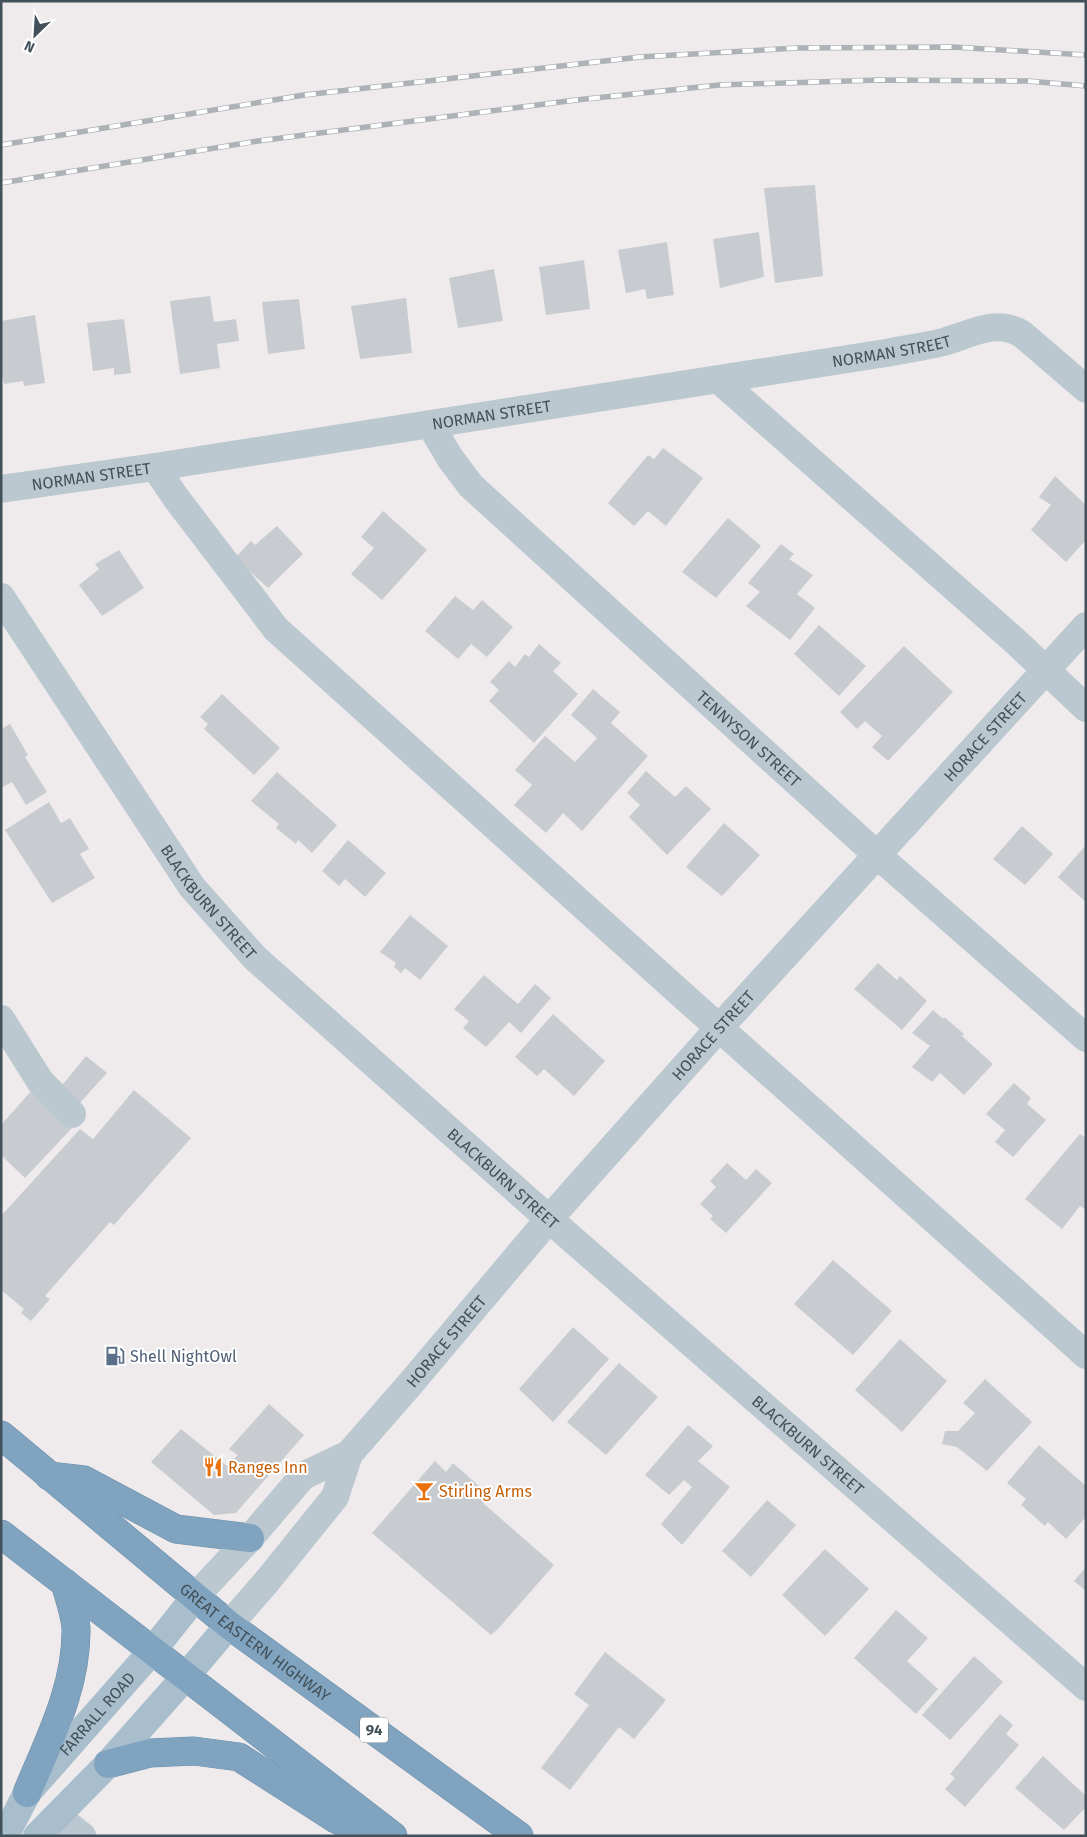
<svg xmlns="http://www.w3.org/2000/svg" width="1087" height="1837" font-family="'Fira Sans',sans-serif">
<style>
.building{fill:#c8ccd1}
.lines{fill:none;stroke-linecap:round;stroke-linejoin:round}
.highway-casing{stroke:#6b8eaa;stroke-width:29}
.minor{stroke:#bbc8cf;stroke-width:28}
.major{stroke:#a9becd;stroke-width:28}
.highway{stroke:#80a3bf;stroke-width:28}
.rail-casing{stroke:#adb2b7;stroke-width:5.5}
.rail{stroke:#fff;stroke-width:4;stroke-dasharray:11;stroke-linecap:butt}
.labels{text-anchor:middle;stroke-width:4;stroke-linejoin:round;paint-order:stroke}
.shield{fill:#fff;stroke:#7b858c;stroke-width:1}
.shield-label{font-size:15px;font-weight:bold;fill:#43515a}
.street-label{font-size:16px;fill:#43515a;stroke:#fff}
.service-label{font-size:16px;fill:#4e5e75;stroke:#fff;text-anchor:start}
.food-label{font-size:16px;fill:#c56008;stroke:#fff;text-anchor:start}
</style>
<rect width="100%" height="100%" fill="#efebec"/>
<!-- building -->
<path class="building" d="M815,185L823,276L775,283L764,188Z
M759,232L764,277L720,288L713,239Z
M667,242L674,295L647,299L645,289L626,293L618,250Z
M584,260L590,309L546,315L539,267Z
M494,269L503,321L458,328L449,278Z
M210,296L214,322L236,319L239,341L217,344L220,368L180,374L170,301Z
M406,298L412,353L360,359L351,306Z
M299,299L305,349L268,354L262,302Z
M35,315L45,383L24,386L23,381L4,384L1,369V321Z
M124,319L131,373L114,375V368L93,371L87,323Z
M663,448L703,478L666,526L648,511L634,526L608,503L648,455L654,459Z
M1055,476L1086,505V540L1066,562L1031,530L1051,505L1039,497Z
M383,511L427,550L382,600L351,574L374,548L361,537Z
M728,518L761,546L716,598L682,572Z
M277,526L303,554L268,588L235,558L251,541L255,545Z
M781,544L794,554L789,559L813,575L797,594L815,608L790,640L746,606L760,592L748,583Z
M119,550L144,588L102,616L79,585L99,569L95,564Z
M455,596L473,610L482,600L513,627L487,657L471,644L458,659L425,631Z
M819,625L866,666L839,696L794,654Z
M539,644L561,663L553,671L578,694L534,743L489,701L499,690L490,682L509,661L515,667L525,654L529,657Z
M904,646L953,692L888,761L872,747L882,736L865,721L857,729L840,712Z
M593,689L620,712L611,723L648,756L582,831L563,813L546,833L514,805L532,785L515,770L545,736L575,762L597,738L571,715Z
M222,694L280,748L254,775L204,729L208,724L200,717Z
M10,724L28,755L25,757L47,792L26,805L12,782L1,788V729Z
M646,771L675,797L686,786L711,809L667,855L629,817L640,805L627,793Z
M277,772L337,825L312,853L298,840L296,844L276,828L279,824L251,801Z
M49,802L61,823L70,818L89,849L80,854L95,878L52,903L5,830Z
M724,823L760,855L722,896L686,867Z
M1022,826L1053,854L1025,885L993,859Z
M348,840L386,873L365,897L345,879L339,886L322,871Z
M1086,845V902L1058,877Z
M410,915L448,946L420,980L405,968L401,973L394,967L396,963L380,952Z
M878,963L897,980L900,976L927,1001L902,1030L854,989Z
M484,975L518,1004L535,984L551,998L521,1033L509,1022L486,1047L463,1028L469,1021L454,1009Z
M933,1010L943,1019L944,1017L964,1034L962,1036L993,1064L964,1095L940,1073L932,1082L912,1067L930,1046L912,1033Z
M553,1014L605,1061L574,1096L544,1069L537,1076L515,1057Z
M86,1056L107,1073L78,1105L59,1089Z
M1014,1083L1031,1098L1027,1104L1046,1120L1013,1157L995,1142L1005,1130L986,1114Z
M32,1090L72,1128L25,1178L1,1155V1125Z
M134,1090L191,1138L114,1225L110,1222L45,1296L50,1299L31,1321L21,1313L24,1309L1,1290V1216L80,1129L93,1139Z
M1080,1134L1086,1138V1210L1080,1206L1062,1229L1025,1199Z
M727,1163L746,1180L756,1169L772,1183L726,1233L710,1219L713,1216L700,1204L716,1187L710,1181Z
M833,1260L892,1311L853,1355L794,1304Z
M573,1327L609,1359L553,1422L519,1389Z
M900,1339L947,1381L902,1432L855,1390Z
M619,1363L658,1397L606,1455L567,1422Z
M985,1379L1032,1422L987,1471L957,1447L942,1444L945,1431H958L975,1413L963,1403Z
M269,1404L304,1435L236,1513L214,1515L151,1462L181,1429L227,1466L238,1455L229,1449Z
M688,1425L713,1446L698,1461L730,1487L682,1545L661,1524L692,1487L684,1480L669,1495L645,1475Z
M1039,1445L1086,1486V1517L1066,1539L1048,1522L1045,1526L1021,1505L1026,1499L1007,1483Z
M435,1461L446,1472L453,1463L490,1496L483,1503L554,1565L498,1629L491,1635L372,1533Z
M767,1500L796,1525L751,1577L722,1551Z
M825,1549L869,1589L825,1636L782,1595Z
M1086,1567V1591L1074,1581Z
M896,1610L928,1638L907,1661L938,1689L916,1714L854,1658Z
M605,1652L666,1700L634,1739L619,1727L570,1790L541,1768L589,1705L574,1694Z
M974,1656L1003,1682L950,1740L922,1715Z
M1000,1714L1013,1725L1006,1734L1019,1745L965,1807L945,1789L955,1778L950,1774Z
M1043,1756L1086,1796V1807L1064,1830L1015,1788Z"/>
<g class="lines">
<defs>
<g id="highway">
<path id="s6" d="M1,1435L229,1625L519,1836"/>
<path d="M49,1476L84,1480L176,1529L250,1538"/>
<path d="M1,1534L393,1836"/>
<path d="M108,1764L150,1753L194,1751L239,1757L336,1819L371,1836"/>
<path d="M27,1793C49,1740 77,1687 76,1628C75,1614 69,1597 65,1583"/>
</g>
</defs>
<!-- highway casing -->
<use href="#highway" class="highway-casing"/>
<!-- minor -->
<g class="minor">
<path d="M719,380L1015,641L1086,708"/>
<path id="s1" d="M430,424L450,458L471,486L876,854L1086,1038"/>
<path d="M155,467L176,498L276,629L689,1001L1086,1355"/>
<path id="s2" d="M1,489L155,467L886,353C905,349 924,347 943,342C970,335 995,318 1022,334L1086,389"/>
<path id="s3" d="M1,597L192,887L255,958L549,1219L1086,1687"/>
<path d="M1,1019L40,1081L72,1114"/>
<path id="s4" d="M195,1597L250,1538L303,1476L349,1454L411,1383L549,1219L719,1028L1086,626"/>
<path d="M229,1625L268,1580L335,1497L349,1454"/>
<path d="M57,1816L82,1836"/>
</g>
<!-- major -->
<g class="major">
<path id="s5" d="M5,1836L27,1793L153,1650L195,1597"/>
<path d="M37,1836L108,1764L186,1676L229,1625"/>
</g>
<!-- highway -->
<use href="#highway" class="highway"/>
<defs>
<path id="rail" d="M1,145L304,95L640,57L797,48L953,47L1086,55
M1,183L258,141L576,100L719,85L879,80L1028,81L1086,86"/>
</defs>
<!-- rail casing -->
<use href="#rail" class="rail-casing"/>
<!-- rail -->
<use href="#rail" class="rail"/>
</g>
<!-- icons -->
<defs>
<symbol id="fuel-bare" viewBox="-9 -9 18 18"><path d="M-5.5-6h7V0h2V4h1.3V-2.5L3-4.5l.8-.8L6-3V5H2.5V1h-1V6h-7ZM-4.2-4.7v3.2H.2V-4.7Z" fill="#5c6f8a" stroke="#fff" stroke-width="2.5" paint-order="stroke"/></symbol>
<symbol id="restaurant-bare" viewBox="-9 -9 18 18"><path d="M-5-6h1v4h1v-4h1v4h1v-4h1v5L-1.5 .5V6h-2V.5L-5-1ZM5-6V6H3V1.5H1.5Q1.5-4 5-6Z" fill="#e8710a" stroke="#fff" stroke-width="2.5" paint-order="stroke"/></symbol>
<symbol id="bar-bare" viewBox="-9 -9 18 18"><path d="M-6-5H6L.8 .8V4.5H3.5V6h-7V4.5H-.8V.8Z" fill="#e8710a" stroke="#fff" stroke-width="2.5" paint-order="stroke"/></symbol>
</defs>
<g fill-rule="evenodd">
<use href="#fuel-bare" x="101" y="1342" width="28" height="28"/>
<use href="#restaurant-bare" x="199" y="1453" width="28" height="28"/>
<use href="#bar-bare" x="410" y="1477" width="28" height="28"/>
</g>
<g class="labels">
<!-- shield labels -->
<rect class="shield" x="360" y="1717.5" width="28" height="25" rx="4"/>
<g class="shield-label">
<text x="374" y="1735">94</text>
</g>
<!-- street labels -->
<g class="street-label">
<text dy="6" stroke="none"><textPath href="#s2" startOffset="901">NORMAN STREET</textPath></text>
<text dy="6" stroke="none"><textPath href="#s2" startOffset="496">NORMAN STREET</textPath></text>
<text dy="6" stroke="none"><textPath href="#s2" startOffset="91">NORMAN STREET</textPath></text>
<text dy="6" stroke="none"><textPath href="#s4" startOffset="1172">HORACE STREET</textPath></text>
<text dy="6" stroke="none"><textPath href="#s1" startOffset="450">TENNYSON STREET</textPath></text>
<text dy="6" stroke="none"><textPath href="#s3" startOffset="369">BLACKBURN STREET</textPath></text>
<text dy="6" stroke="none"><textPath href="#s4" startOffset="768">HORACE STREET</textPath></text>
<text dy="6" stroke="none"><textPath href="#s3" startOffset="774">BLACKBURN STREET</textPath></text>
<text dy="6" stroke="none"><textPath href="#s4" startOffset="362">HORACE STREET</textPath></text>
<text dy="6" stroke="none"><textPath href="#s3" startOffset="1179">BLACKBURN STREET</textPath></text>
<text dy="6" stroke="none"><textPath href="#s6" startOffset="328">GREAT EASTERN HIGHWAY</textPath></text>
<text dy="6" stroke="none"><textPath href="#s5" startOffset="154">FARRALL ROAD</textPath></text>
</g>
<!-- service labels -->
<g class="service-label">
<text x="130" y="1362">Shell NightOwl</text>
</g>
<!-- food labels -->
<g class="food-label">
<text x="228" y="1473">Ranges Inn</text>
<text x="439" y="1497">Stirling Arms</text>
</g>
</g>
<!-- border -->
<rect width="1087" height="1837" fill="none" stroke="#43515a" stroke-width="5"/>
<!-- north arrow -->
<g transform="translate(35 35) rotate(205)" stroke="#ffffff" stroke-width="4" paint-order="stroke">
<path d="M0-4L9 19L0 12L-9 19Z" fill="#43515a"/>
<text y="-8" font-size="14" font-weight="bold" text-anchor="middle" fill="#43515a">N</text>
</g>
</svg>
